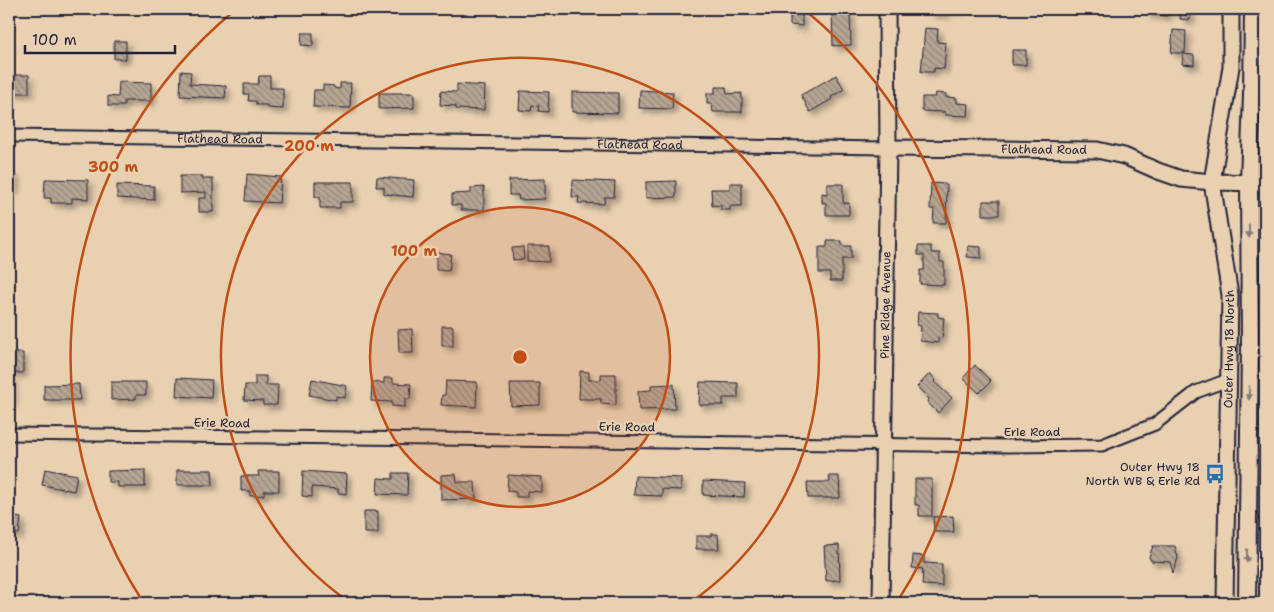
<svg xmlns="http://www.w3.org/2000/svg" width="1274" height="612" font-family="'Shantell Sans',sans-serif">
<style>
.building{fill:url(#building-back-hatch);stroke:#22223b;filter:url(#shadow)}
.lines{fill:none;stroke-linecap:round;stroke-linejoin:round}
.street-casing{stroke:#22223b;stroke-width:15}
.secondary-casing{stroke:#22223b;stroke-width:19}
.primary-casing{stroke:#22223b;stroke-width:20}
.street{stroke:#e8d0b1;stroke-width:11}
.secondary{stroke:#e8d0b1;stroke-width:15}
.primary{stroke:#e8d0b1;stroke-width:16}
.oneway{fill:#857976}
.ring{fill:none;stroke:#c04e15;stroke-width:2.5}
.labels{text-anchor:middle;stroke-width:5;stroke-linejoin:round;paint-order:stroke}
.street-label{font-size:12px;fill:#22223b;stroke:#e8d0b1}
.poi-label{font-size:12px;fill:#22223b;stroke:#e8d0b1;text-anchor:end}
.centre{fill:#c04e15;stroke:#e8d0b1;stroke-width:2.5}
.ring-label{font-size:15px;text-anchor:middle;font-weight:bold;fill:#c04e15;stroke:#e8d0b1;stroke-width:5;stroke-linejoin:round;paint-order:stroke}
</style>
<defs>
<pattern id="building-back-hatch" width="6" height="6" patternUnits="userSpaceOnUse" patternTransform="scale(1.25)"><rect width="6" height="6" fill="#b7a593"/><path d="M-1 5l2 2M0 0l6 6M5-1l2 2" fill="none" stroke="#948679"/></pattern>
<filter id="shadow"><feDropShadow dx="4.5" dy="4.5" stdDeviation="2.5" flood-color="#0004"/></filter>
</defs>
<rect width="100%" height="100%" fill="#e8d0b1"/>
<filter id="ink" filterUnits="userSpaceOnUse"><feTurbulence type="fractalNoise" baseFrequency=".02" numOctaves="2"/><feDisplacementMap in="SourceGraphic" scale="10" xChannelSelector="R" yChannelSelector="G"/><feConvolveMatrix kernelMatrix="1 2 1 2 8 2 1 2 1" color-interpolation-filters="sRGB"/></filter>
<g filter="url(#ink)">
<!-- building -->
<path class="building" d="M930,9H960V10H945V14L930,13Z
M1147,9H1190V20L1180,19L1181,12L1168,11L1167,16L1146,14Z
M790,12L801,13V15H802V26L790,25Z
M832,12H850L851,45L833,46Z
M925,28L938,29L937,42L946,43L944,69L934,68V72H921Z
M1173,30L1186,31L1185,53H1171Z
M302,33H313V46L301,45Z
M114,41H126V59H114Z
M1012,50H1026V65H1012Z
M1183,54L1194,55V65L1182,64Z
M181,71L191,72L190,84L226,86L225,98L180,96Z
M9,75H29V93H9Z
M836,75L844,89L831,97L832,99L810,112L801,95Z
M259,76H270V88H283V109L267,108V105H256V101H248L249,94H244V84H258Z
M119,82L151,83V101H124V106H108V96L118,97Z
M340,83H351L350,108L313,107L314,90H323V85L334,86V88L340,89Z
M457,84L485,86L484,110L456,109V106L440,105L441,91L457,92Z
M715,87H726L727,94L742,93V112H713L712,104H707V93H715Z
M640,90L673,92L672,109L639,108Z
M520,91L549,92L548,112L538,111L539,106L532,105L531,111L519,110Z
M572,92L618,93V113L572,112Z
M379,93H414V108L379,109Z
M936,93L946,94V97L957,98V103L969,104L968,116L945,115V112L922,111V97H935Z
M9,173H15L14,190H9Z
M247,174L281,177L279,203L245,201Z
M180,176H203V179H213V212H199V198H206V192L180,193Z
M377,177L414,180L413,197L384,194V187H376Z
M45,179L88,180V199L72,198V203H51V198H44Z
M545,179V199L519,200L518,195H509V180Z
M573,180L615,182L614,197H605L604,204L578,203L579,197H572Z
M676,181V197L646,198V182Z
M315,182H353V202H340V208H320V197H315Z
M730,183H742V206H730V210H721V205L712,206L711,189H730Z
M931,183L947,184L946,223H933L934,209H930Z
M827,184H843V203H849V215H826V203H822V193L827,194Z
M117,185L154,186V200L117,198Z
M484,187V210H461V205H452V194L471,193V188Z
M983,201H999V215H983Z
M827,241H842V246H851V259H842V281H830V273H819V247H827Z
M527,246H549V262L527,261Z
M918,246H931V253H940V262H944V285L920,284V270H924V255H918Z
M968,246L981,247V258L967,257Z
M523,247L524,259L513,260L512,248Z
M436,252L451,254L449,271L436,270Z
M918,312L938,313V317L944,318L942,338L938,337V343L920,341L921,326L917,325Z
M442,326H453V346H442Z
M412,329L413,353H399L398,330Z
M11,353H23V373H11Z
M975,365L991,381L979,393L963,378Z
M580,371L589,372V380H601V374H616V405L601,404V399H579Z
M930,373L936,380L934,382L952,398L938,413L927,402L929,399L917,387Z
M255,376H266V385H278L277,405H263V401L244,400L245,385H255Z
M9,377H12V402H9Z
M177,378L212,380L211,398L176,396Z
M384,378H393V383L411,384L410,399H405V407L392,406V402L371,401L372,382L384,383Z
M312,379L347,386L345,398L336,396V400L309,395Z
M446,381L477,382L476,407L441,405L442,395H445Z
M111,382H146V395H136V399L111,400Z
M700,382L738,383V398H723V405H699Z
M510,383H540V405L511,406Z
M79,384L80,400H44V385Z
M674,384L675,409L639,410L638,391L651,390V385Z
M45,469L77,475L74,491L42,485Z
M145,470V487H118V482H108V471Z
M177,470H212L213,485H177Z
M258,471H279V491H264V495L250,496V491H241V476H259Z
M303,471L347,474L346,494L338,493V489L312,487V497L302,496Z
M393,473H408L407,495L377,494L378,478L393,479Z
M456,474L457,482H475L476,499L441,500V475Z
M508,475L542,477V492L527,491V497H516V492L507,491Z
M635,476L681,478V490L662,489V496L634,495Z
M829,476H839L840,498H808L807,482H830Z
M915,479H932V516H919V505H915Z
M703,481L745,483L744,497L703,495Z
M364,511H378V533H364Z
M9,516L21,518L19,534L9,533Z
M953,516L954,532H934L933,517Z
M711,534H718L719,549H696V536H711Z
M839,545L840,580L826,581L824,546Z
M1153,546H1175L1178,558L1173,573L1170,562L1151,561L1149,557Z
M913,555L924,556V563L942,564V586L922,585L923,569L912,568Z"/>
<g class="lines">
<defs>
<g id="street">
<path id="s1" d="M9,136L888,148"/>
<path d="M9,434L1008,446L1102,445L1155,424L1196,392L1228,380"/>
</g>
<g id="secondary">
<path id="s2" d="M888,148L1097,150L1124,156L1158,171L1181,179L1212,182L1265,183"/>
<path id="s3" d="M881,603L888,148L887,9"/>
<path id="s4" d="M1225,603L1230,295L1212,182L1231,67V9"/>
</g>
<path id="primary" d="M1247,603L1250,347L1249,182L1252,94L1253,9"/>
</defs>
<!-- street casing -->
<use href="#street" class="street-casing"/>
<!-- secondary casing -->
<use href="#secondary" class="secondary-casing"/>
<!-- primary casing -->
<use href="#primary" class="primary-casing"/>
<!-- street -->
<use href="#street" class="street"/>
<!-- secondary -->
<use href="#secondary" class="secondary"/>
<!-- primary -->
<use href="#primary" class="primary"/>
</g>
<!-- one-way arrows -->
<defs><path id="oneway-solid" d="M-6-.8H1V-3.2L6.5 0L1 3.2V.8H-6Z" transform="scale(1.25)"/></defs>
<g class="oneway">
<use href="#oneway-solid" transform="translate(1249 231) rotate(90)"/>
<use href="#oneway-solid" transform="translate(1249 393) rotate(91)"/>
<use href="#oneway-solid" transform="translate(1247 556) rotate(91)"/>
</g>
</g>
<!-- distance rings -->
<circle cx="520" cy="357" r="150" fill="#c04e15" fill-opacity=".12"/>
<g class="ring">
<circle cx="520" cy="357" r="150"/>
<path d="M349 602A299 299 0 1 1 691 602"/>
<path d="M143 602A449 449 0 0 1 234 11M806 11A449 449 0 0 1 897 602"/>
</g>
<!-- icons -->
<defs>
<symbol id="bus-bare" viewBox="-9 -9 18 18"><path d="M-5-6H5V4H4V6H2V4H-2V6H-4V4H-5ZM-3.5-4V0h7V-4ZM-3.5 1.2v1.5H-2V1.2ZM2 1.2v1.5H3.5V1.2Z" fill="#1f6fb2" stroke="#e8d0b1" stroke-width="2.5" paint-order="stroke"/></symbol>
</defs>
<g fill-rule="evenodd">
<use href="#bus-bare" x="1201" y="460" width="28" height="28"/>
</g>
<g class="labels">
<!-- street labels -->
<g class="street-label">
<text dy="4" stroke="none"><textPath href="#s1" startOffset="211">Flathead Road</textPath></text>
<text dy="4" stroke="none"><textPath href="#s1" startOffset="631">Flathead Road</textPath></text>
<text dy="4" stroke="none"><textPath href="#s2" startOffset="156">Flathead Road</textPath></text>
<text dy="4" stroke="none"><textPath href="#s3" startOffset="298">Pine Ridge Avenue</textPath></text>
<text dy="4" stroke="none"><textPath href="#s4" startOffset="254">Outer Hwy 18 North</textPath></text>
<text transform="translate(222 423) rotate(1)" y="4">Erie Road</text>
<text transform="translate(627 427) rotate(1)" y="4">Erie Road</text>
<text x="1032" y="436">Erie Road</text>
</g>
<!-- poi labels -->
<g class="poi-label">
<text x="1200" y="471">Outer Hwy 18<tspan x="1200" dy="14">North WB &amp; Erie Rd</tspan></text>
</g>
</g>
<circle cx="520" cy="357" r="8" class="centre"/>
<g class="ring-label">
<text x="309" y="151">200 m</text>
<text x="113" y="172">300 m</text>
<text x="414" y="256">100 m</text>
</g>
<!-- margin -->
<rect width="1274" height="612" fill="none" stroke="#e8d0b1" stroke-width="30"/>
<rect x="15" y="15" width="1244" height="582" fill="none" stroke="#22223b" stroke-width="2" filter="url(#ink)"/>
<!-- scale -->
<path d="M25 45v8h150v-8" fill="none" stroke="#22223b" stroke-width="2.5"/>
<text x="32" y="45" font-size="15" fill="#22223b" stroke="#e8d0b1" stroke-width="4" paint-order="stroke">100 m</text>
</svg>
